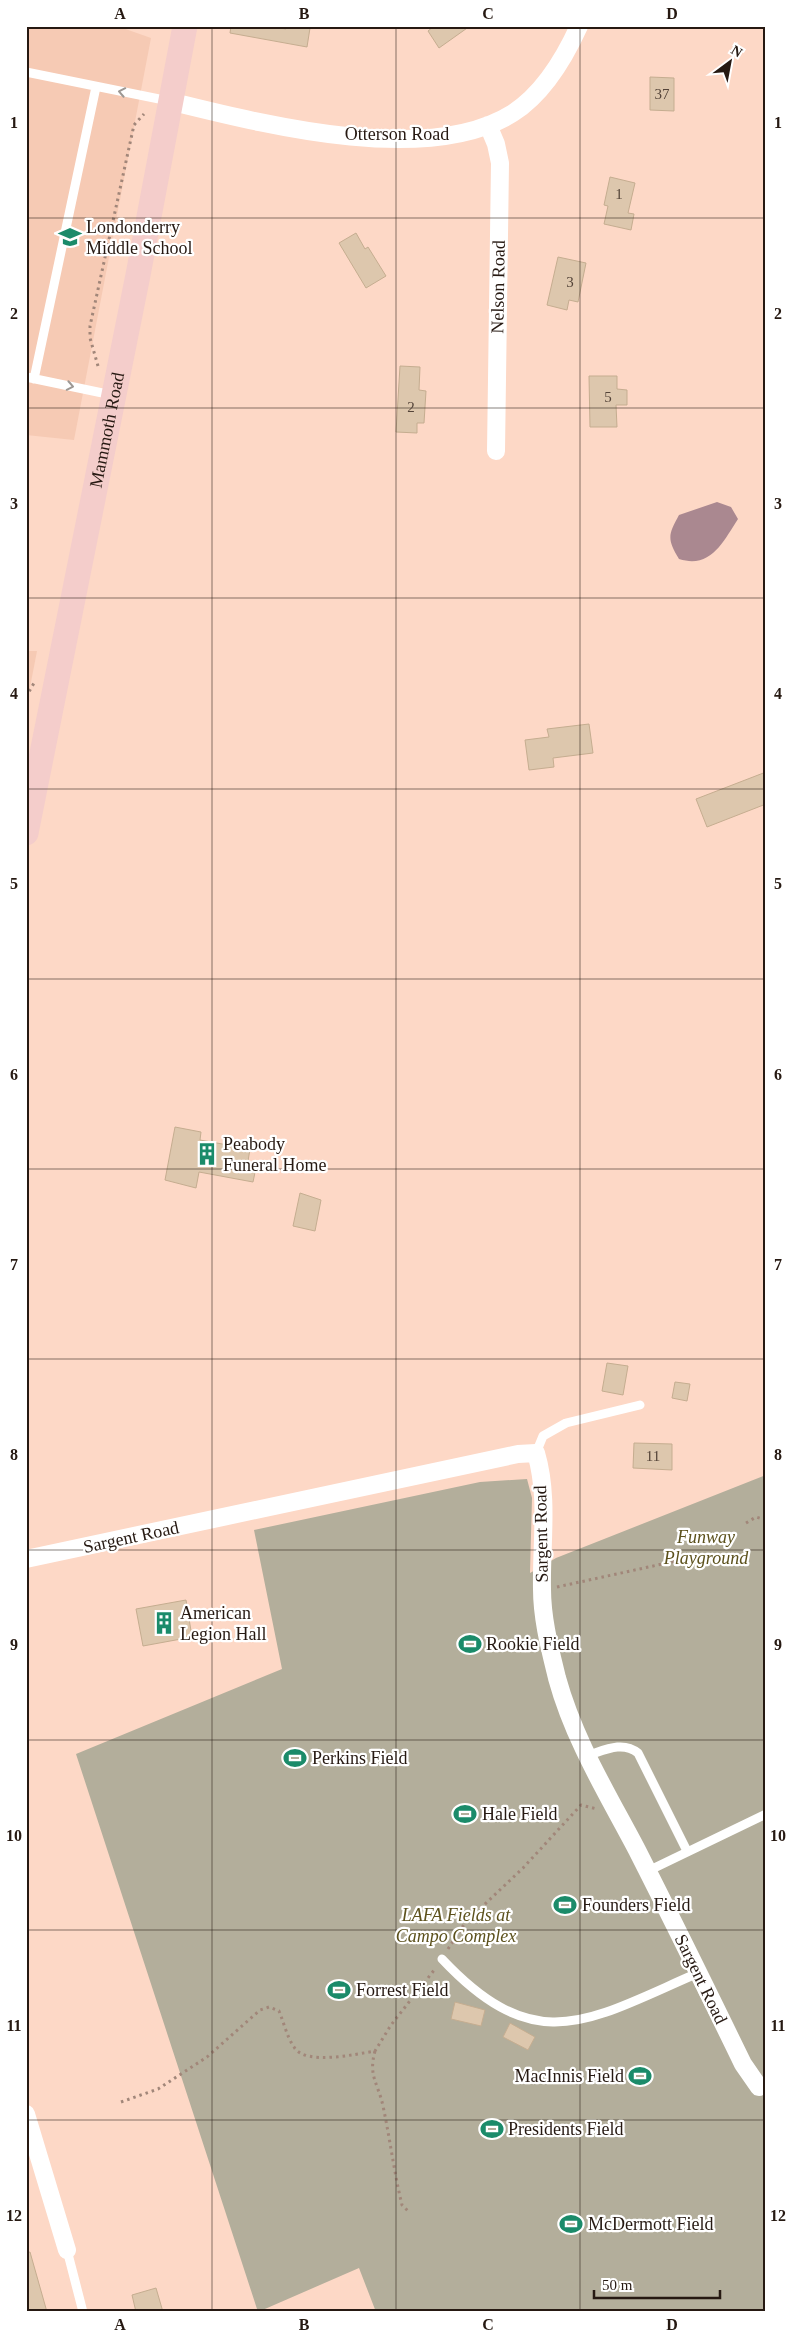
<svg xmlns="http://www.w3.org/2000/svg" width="792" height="2338" font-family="Georgia,serif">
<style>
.built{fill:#f6cab4}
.green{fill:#b3ae9b}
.water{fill:#aa8890}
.building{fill:#ddc7ad;stroke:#c5ad90}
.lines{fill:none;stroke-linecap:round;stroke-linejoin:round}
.path{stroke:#a18679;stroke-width:3;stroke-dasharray:2.5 4;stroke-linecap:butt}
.lane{stroke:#fff;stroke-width:9}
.street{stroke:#fff;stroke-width:18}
.secondary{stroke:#f4cdcb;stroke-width:25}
.oneway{stroke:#9d9894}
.grid{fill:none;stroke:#261912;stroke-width:1;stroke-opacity:0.55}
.labels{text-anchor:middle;stroke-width:4.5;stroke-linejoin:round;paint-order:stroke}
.number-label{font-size:15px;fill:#544439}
.street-label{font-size:18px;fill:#261912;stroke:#fff}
.poi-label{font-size:18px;fill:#261912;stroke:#fff;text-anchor:start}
.park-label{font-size:18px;font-style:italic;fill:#5c511c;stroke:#fff}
.neatline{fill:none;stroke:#261912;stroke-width:2}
.grid-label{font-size:16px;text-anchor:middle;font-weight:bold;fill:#261912}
</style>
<rect width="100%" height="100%" fill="#fdd8c6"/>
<!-- built -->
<path class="built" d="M26,26H117L151,38L74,440L26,435Z
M26,651H37L26,708Z"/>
<!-- green -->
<path class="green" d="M766,1475V2312H376L359,2268L258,2312L76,1754L282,1669L254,1530L480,1482L527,1479L532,1498L530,1573L556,1558Z"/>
<!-- water -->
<path class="water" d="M717,502L731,507L738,519C723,542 711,569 679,559C667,539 668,535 679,515Z"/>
<!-- building -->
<path class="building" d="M231,26H269L286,29V26L310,28L307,47L230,33Z
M434,26H470L439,48L428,31Z
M650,77L674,78V111L650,110Z
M610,177L635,183L628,213L634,214L631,230L604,224L608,206L604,205Z
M356,233L365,249L368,247L386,276L366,288L339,243Z
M558,257L586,263L578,302L569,300L567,310L547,305Z
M400,366L420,367L419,390L426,391L424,423H417V433L396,432Z
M589,376H617V389L627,390V405H616L617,427H590Z
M589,724L593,753L553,758L554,767L529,770L525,740L549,737L547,729Z
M766,772V804L707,827L696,799Z
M175,1127L201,1132L200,1140L250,1149L248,1161L257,1163L253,1182L199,1172L196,1188L165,1180Z
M300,1193L321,1200L315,1231L293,1226Z
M607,1363L628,1366L623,1395L602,1391Z
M675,1382L690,1384L687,1401L672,1398Z
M634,1443L672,1444V1470L633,1468Z
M186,1600L192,1637L143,1646L136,1609Z
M455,2002L485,2010L481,2026L451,2019Z
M510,2023L535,2037L528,2050L503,2037Z
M30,2252L47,2312H26V2253Z
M156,2288L163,2312H136L132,2295Z"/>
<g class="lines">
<!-- path -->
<path class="path" d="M98,366L90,338V326L134,125L144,114
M26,697L34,683
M746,1523L756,1517L766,1520
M557,1587L676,1561
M448,1949L465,1923L523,1868L581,1805L597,1809
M375,2051C368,2076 378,2083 383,2106C390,2139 394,2172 402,2205L410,2213
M121,2102L158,2089L207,2057L260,2010L269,2007L279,2011C284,2023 287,2037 294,2047C305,2066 356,2054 375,2051L391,2025L435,1969"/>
<!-- lane -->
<path class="lane" d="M26,72L169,101
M26,377L112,395
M34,379L96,87
M536,1453L543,1436L566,1423L640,1405
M586,1756C603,1751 622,1740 638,1753L687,1851
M648,1871L766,1814
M442,1959C537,2060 589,2020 698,1973
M67,2250L83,2312"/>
<!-- street -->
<path class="street" d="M169,101C263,124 427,167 513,113C544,93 564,59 579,26
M488,125L496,144L500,163L496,451
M26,1559L518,1454L536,1453C549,1497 541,1544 542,1589C542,1619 550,1649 557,1678C574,1740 607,1793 637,1850C673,1921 708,1992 743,2064L759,2087
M26,2114L67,2250"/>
<!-- secondary -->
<path class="secondary" id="s1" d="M26,833L138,275L185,26"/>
</g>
<!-- one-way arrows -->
<defs><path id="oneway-chevron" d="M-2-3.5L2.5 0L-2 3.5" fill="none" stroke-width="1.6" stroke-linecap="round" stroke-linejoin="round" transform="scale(1.25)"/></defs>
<g class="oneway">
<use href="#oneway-chevron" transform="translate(122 92) rotate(-169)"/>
<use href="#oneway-chevron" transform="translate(70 386) rotate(11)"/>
</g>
<!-- grid -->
<path class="grid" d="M212,26V2312M396,26V2312M580,26V2312M26,218H766M26,408H766M26,598H766M26,789H766M26,979H766M26,1169H766M26,1359H766M26,1550H766M26,1740H766M26,1930H766M26,2120H766"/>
<!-- icons -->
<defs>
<symbol id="school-bare" viewBox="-9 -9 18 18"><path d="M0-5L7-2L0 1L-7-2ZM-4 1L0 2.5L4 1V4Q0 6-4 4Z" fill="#1b8b6a" stroke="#fff" stroke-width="2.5" paint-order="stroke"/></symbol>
<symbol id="building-bare" viewBox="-9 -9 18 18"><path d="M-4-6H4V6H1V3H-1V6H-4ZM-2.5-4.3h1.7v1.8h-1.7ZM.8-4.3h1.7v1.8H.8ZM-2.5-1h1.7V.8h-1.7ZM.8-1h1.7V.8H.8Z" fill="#1b8b6a" stroke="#fff" stroke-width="2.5" paint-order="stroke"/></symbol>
<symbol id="stadium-bare" viewBox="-9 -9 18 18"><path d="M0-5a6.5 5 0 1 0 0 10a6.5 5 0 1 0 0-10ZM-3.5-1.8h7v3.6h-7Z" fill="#1b8b6a" stroke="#fff" stroke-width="2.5" paint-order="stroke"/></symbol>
</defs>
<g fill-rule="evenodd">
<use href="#school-bare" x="54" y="221" width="32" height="32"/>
<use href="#building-bare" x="191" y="1138" width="32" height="32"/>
<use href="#building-bare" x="148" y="1607" width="32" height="32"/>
<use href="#stadium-bare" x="454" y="1628" width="32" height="32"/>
<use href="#stadium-bare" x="279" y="1742" width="32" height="32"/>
<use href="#stadium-bare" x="449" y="1798" width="32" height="32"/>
<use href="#stadium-bare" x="549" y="1889" width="32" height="32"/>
<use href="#stadium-bare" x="323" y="1974" width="32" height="32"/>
<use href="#stadium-bare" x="624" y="2060" width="32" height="32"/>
<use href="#stadium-bare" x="476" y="2113" width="32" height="32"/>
<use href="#stadium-bare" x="555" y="2208" width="32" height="32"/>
</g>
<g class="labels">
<!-- number labels -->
<g class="number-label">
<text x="662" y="99">37</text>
<text x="619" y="199">1</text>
<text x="570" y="287">3</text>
<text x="608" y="402">5</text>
<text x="411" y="412">2</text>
<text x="653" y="1461">11</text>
</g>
<!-- street labels -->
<g class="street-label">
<text x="397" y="140">Otterson Road</text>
<text transform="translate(498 287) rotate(-89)" y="6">Nelson Road</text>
<text dy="6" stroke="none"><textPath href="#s1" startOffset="411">Mammoth Road</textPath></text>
<text transform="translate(541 1534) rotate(-91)" y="6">Sargent Road</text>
<text transform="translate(131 1537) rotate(-12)" y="6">Sargent Road</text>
<text transform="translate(701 1979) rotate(64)" y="6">Sargent Road</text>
</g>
<!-- poi labels -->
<g class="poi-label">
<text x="86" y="233">Londonderry<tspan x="86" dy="21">Middle School</tspan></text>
<text x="223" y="1150">Peabody<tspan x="223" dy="21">Funeral Home</tspan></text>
<text x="180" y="1619">American<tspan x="180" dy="21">Legion Hall</tspan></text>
<text x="486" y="1650">Rookie Field</text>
<text x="312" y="1764">Perkins Field</text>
<text x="482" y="1820">Hale Field</text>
<text x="582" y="1911">Founders Field</text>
<text x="356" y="1996">Forrest Field</text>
<text x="624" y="2082" text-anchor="end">MacInnis Field</text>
<text x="508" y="2135">Presidents Field</text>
<text x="588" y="2230">McDermott Field</text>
</g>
<!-- park labels -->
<g class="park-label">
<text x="706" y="1543">Funway<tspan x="706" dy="21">Playground</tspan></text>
<text x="456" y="1921">LAFA Fields at<tspan x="456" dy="21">Campo Complex</tspan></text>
</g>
</g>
<!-- border -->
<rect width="792" height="2338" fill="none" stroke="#ffffff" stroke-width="55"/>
<!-- north arrow -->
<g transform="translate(730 62) rotate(32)" stroke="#ffffff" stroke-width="4" paint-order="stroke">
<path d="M0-4L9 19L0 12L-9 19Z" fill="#261912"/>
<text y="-8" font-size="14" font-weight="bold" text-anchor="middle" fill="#261912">N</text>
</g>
<!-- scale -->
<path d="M594 2290v8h126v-8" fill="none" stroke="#261912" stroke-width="2.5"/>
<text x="602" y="2290" font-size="15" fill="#261912" stroke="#ffffff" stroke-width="4" paint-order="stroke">50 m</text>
<rect x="28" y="28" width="736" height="2282" class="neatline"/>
<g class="grid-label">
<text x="120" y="19">A</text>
<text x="304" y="19">B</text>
<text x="488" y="19">C</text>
<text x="672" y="19">D</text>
<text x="14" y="128">1</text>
<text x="778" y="128">1</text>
<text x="14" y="319">2</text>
<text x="778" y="319">2</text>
<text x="14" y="509">3</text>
<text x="778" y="509">3</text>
<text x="14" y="699">4</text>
<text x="778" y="699">4</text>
<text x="14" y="889">5</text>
<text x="778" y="889">5</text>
<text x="14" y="1080">6</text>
<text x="778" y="1080">6</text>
<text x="14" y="1270">7</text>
<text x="778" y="1270">7</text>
<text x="14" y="1460">8</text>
<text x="778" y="1460">8</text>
<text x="14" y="1650">9</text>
<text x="778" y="1650">9</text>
<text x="14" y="1841">10</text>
<text x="778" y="1841">10</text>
<text x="14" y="2031">11</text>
<text x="778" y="2031">11</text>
<text x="14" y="2221">12</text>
<text x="778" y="2221">12</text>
<text x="120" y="2330">A</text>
<text x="304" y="2330">B</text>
<text x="488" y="2330">C</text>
<text x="672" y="2330">D</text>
</g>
</svg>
